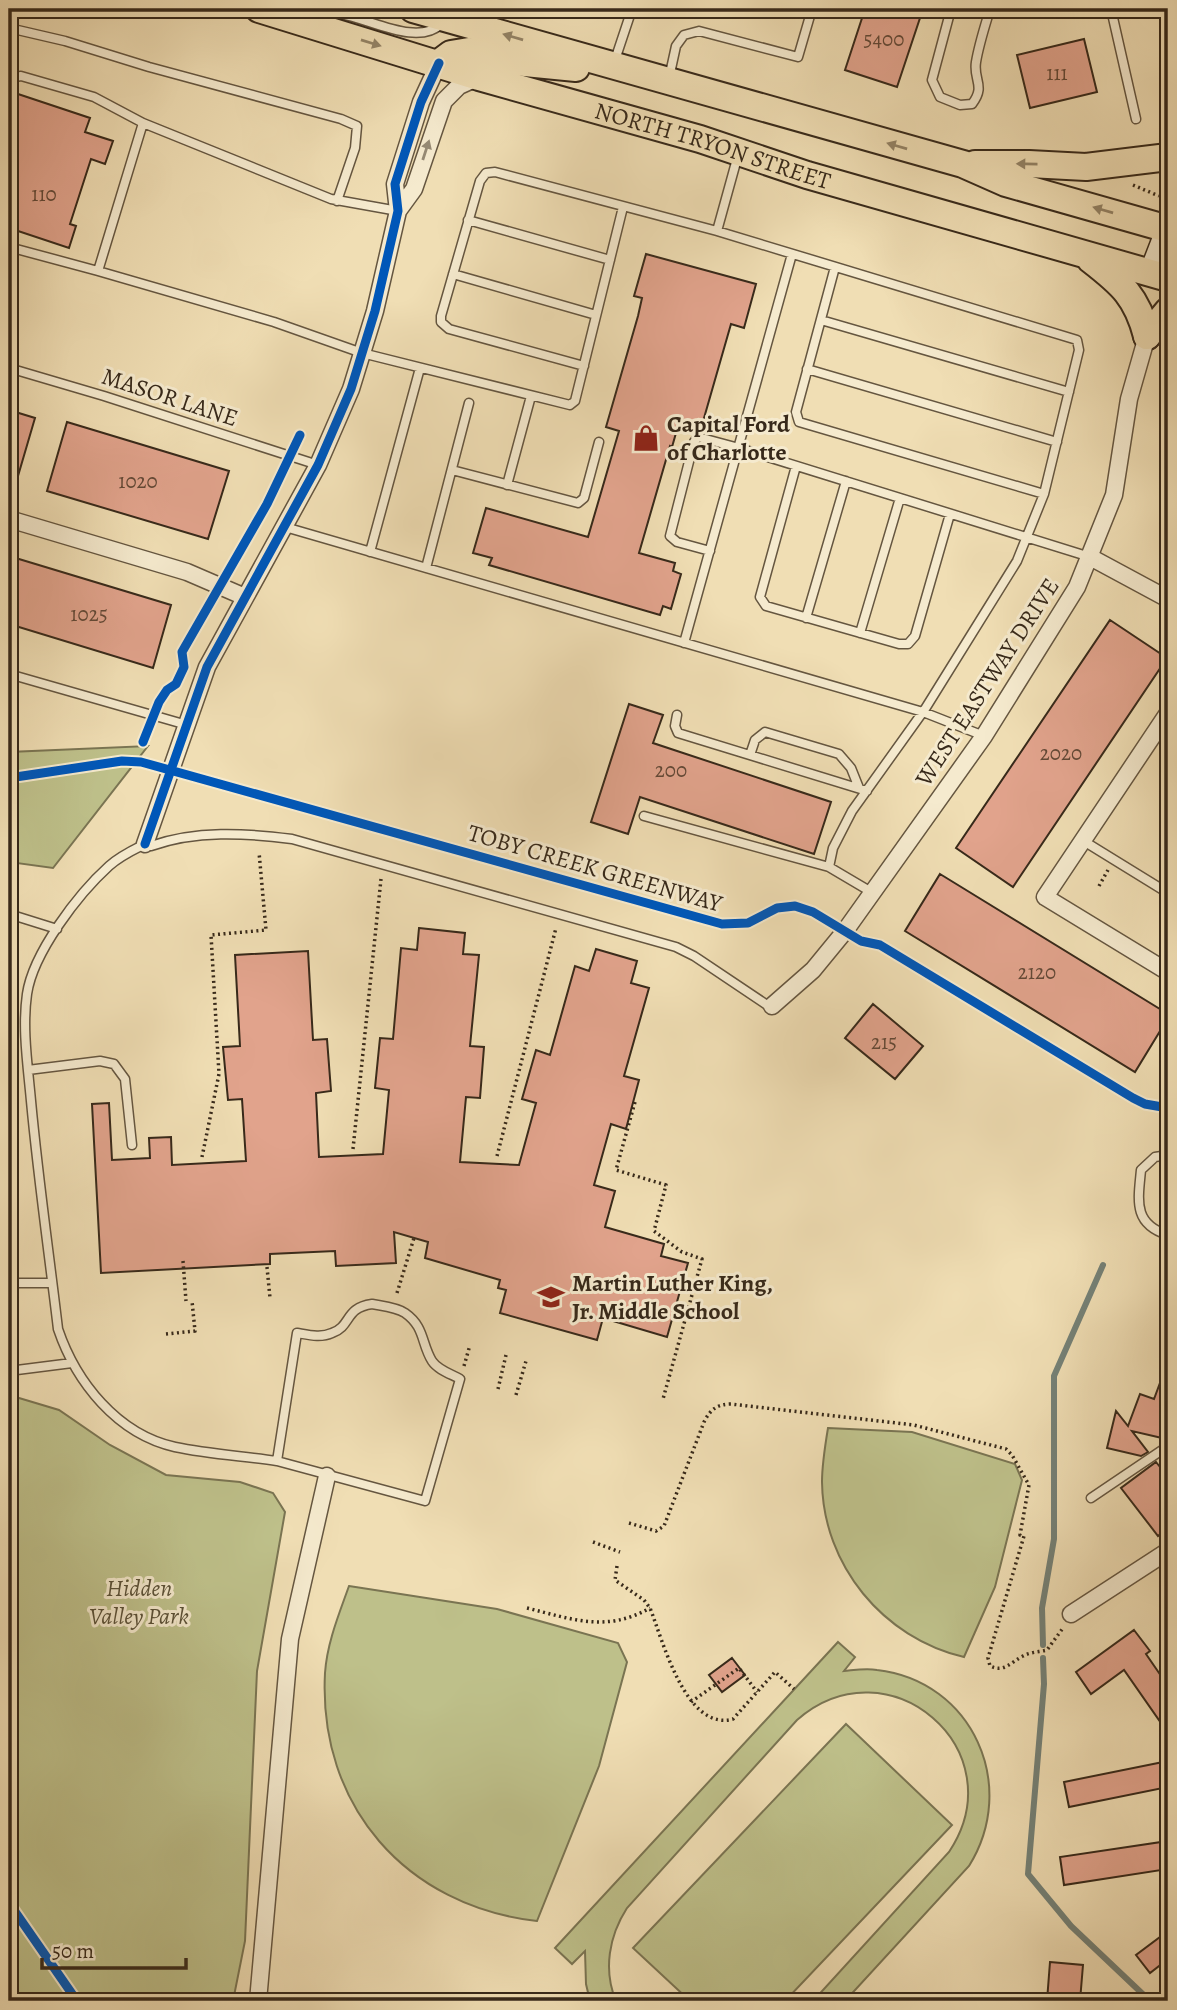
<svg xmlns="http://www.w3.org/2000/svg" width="1177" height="2010" font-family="Alegreya,serif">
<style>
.green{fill:#bec08a;stroke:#7a7452;stroke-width:2}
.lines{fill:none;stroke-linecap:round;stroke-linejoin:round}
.stream{stroke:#748177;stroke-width:6}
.building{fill:#e1a38c;stroke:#37291a;stroke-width:2}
.lane-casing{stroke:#655640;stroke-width:11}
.street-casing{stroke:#655640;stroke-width:19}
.secondary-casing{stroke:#37291a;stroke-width:26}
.primary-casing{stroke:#37291a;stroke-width:30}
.path{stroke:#37291a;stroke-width:3.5;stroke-dasharray:2 3.5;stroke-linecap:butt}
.lane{stroke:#f5eace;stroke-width:8}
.street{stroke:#f5eace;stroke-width:16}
.secondary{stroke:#f5eace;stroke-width:23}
.primary{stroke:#f0deb4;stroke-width:26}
.cycleway-casing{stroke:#f5eace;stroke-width:13}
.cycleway{stroke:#0057b8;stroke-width:9}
.oneway{fill:#948467}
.oneway2{fill:#968a74}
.labels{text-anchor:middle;stroke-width:6;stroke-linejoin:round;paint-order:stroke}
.number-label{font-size:21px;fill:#624836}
.street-label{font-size:24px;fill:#37291a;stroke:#f5eace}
.poi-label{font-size:24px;font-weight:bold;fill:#37291a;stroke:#f5eace;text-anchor:start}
.park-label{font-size:24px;font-style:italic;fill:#594f36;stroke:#f5eace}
</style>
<rect width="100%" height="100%" fill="#f0deb4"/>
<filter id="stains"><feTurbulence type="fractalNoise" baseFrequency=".00286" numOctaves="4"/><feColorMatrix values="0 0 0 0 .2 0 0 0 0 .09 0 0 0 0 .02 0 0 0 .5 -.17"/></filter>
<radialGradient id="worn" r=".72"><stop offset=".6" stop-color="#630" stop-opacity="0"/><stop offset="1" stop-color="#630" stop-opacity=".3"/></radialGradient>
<!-- green -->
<path class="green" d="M148,746L53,868L9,862V752Z
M9,1395L59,1410L110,1445L166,1475L240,1482L273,1493L285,1512L257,1671L245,1941L233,2001H9Z
M828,1428L912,1432L1015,1464L1022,1480L995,1587L964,1657C883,1638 823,1565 822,1482C822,1464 825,1446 828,1428Z
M349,1586L497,1609L618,1643L627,1662L599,1766L537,1921C406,1906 318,1806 325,1673C327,1643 339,1614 349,1586Z
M838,1642L855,1657L844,1671C855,1670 866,1668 877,1670C973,1681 1019,1786 969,1866L845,2001H813L949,1852C1017,1750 888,1640 797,1720L627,1908C609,1936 603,1970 616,2001H590L586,1984L585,1951L572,1964L555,1948Z
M846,1724L952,1825L785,2001H690L633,1948Z"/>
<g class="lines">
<!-- stream -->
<path class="stream" d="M1043,1645L1042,1608L1054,1539V1376L1103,1265
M1043,1658L1044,1684L1028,1874L1071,1926L1148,1999"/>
</g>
<!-- building -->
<path class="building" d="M865,9H923L897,87L845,70Z
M1084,39L1097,92L1030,108L1017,55Z
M9,91L90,118L85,132L113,141L105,164L91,159L70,224L76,226L69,248L9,228Z
M646,254L756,284L744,328L731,324L702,425L680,419L672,447L670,446L639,553L675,563L673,571L681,574L671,609L663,606L660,615L489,565L492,558L473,553L486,508L588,537L619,431L606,427L638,316L642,298L634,296Z
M9,410L35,418L13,493L9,492Z
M67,422L229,471L208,539L47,491Z
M9,556L171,605L153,668L9,624Z
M1110,620L1167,658L1013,887L956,848Z
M629,704L663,715L653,743L831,802L814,854L640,797L628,834L591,822Z
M940,874L1168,1014V1018L1135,1072L905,931Z
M419,928L465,933L463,954L479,955L470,1046L484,1047L480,1098L466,1097L460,1162L519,1165L536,1103L522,1099L536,1050L550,1055L575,966L589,971L596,949L637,961L631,983L649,988L624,1076L639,1080L626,1129L611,1124L594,1185L615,1191L605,1227L664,1244L661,1256L688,1263L667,1337L603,1318L597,1340L500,1313L506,1290L498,1288L500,1280L425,1258L428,1242L394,1232L396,1263L336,1266L335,1251L270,1254V1264L101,1273L92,1104L109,1103L112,1160L150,1158L149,1138L171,1137L172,1165L246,1161L242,1099L228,1100L223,1047L240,1046L235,955L308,951L313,1040L327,1039L331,1091L316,1093L319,1157L383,1154L389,1090L375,1088L380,1038L393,1039L401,948L417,950Z
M873,1004L923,1046L895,1079L845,1038Z
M1167,1364L1168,1413L1162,1438L1132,1431L1148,1452L1141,1456L1107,1448L1116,1411L1128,1426L1140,1394L1154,1399Z
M1156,1462L1168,1477V1528L1158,1536L1121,1488Z
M1134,1630L1150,1651L1146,1654L1168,1686V1733L1124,1670L1091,1694L1076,1672Z
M732,1658L745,1675L722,1692L709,1675Z
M1168,1761V1787L1069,1807L1064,1782Z
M1168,1841V1869L1064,1885L1060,1857Z
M1168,1931V1959L1150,1973L1136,1955Z
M1050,1962L1083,1965L1080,2001H1047Z"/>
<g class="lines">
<defs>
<path id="lane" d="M617,9L630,13
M951,9L932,80L940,97L960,105L972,104C986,86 973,80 976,62C979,44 985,26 990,9
M1111,9L1136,119
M313,14C322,14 332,13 340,14C369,18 417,47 441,24
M9,28L65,41L149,67L341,119L357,126L355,148L337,201
M614,63L632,9
M9,78L21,76L94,97L143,123L331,199L398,211
M669,78L676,46L684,35L699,31L798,57L812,9
M468,220L610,260
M717,231L738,155
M9,247L98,271L143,123
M835,267L796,412L799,422L1044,494
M98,271L274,322L362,353L570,405L575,401L623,207
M453,274L596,315
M821,320L1069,392
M584,366L449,329L441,322V316L480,181L486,173L495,172L717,231L1077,340L1079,350L1044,494L1017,561L925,709L852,811L833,848L829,867
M9,368L104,396L318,465
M807,369L1057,442
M796,466L760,597L766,606L899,644H908L915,636L950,514
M452,470L578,503L584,498L599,442
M507,485L531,396
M285,527L923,712L984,736
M710,551L677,542L670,536L694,442L698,437L739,448L1090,557
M370,552L420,368
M426,568L469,403
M806,618L846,481
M860,633L900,498
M684,643L792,254
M9,674L187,725
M677,715L675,726L678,733L867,791
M750,755L755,740L765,732L839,754L851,768L859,788
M644,816L829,867L873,893
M1082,840L1168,893
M9,914L57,929
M28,1070L100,1061L114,1064L125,1079L132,1145
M1168,1155L1155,1157L1141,1170C1138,1201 1133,1224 1168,1235
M9,1283H52
M372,1304C382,1306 396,1307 405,1313C425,1327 421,1343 432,1361C438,1370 451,1374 460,1379L425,1501L277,1461L297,1333C309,1335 321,1338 332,1333C352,1326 344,1308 372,1304Z
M9,1371L72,1363
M277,1461C243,1456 208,1454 175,1447C117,1434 76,1382 58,1329C49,1253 38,1177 31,1101C28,1067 22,1029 27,994C33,953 78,894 109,866C120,856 133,850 145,844L151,846C196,830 245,833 292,839L676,947L694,956L767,1005L772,1006
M1091,1498L1168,1446"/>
<path id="street" d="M398,211L414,189L444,101L459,86L479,77
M9,519L187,572L245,597
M1090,557L1168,599
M1168,713L1045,897L1168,972
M145,844L207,667L318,465L351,389L375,311L398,211L395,184L421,102L439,63
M772,1006L813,970L845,931L984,736L1077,587L1114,495L1129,399L1147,336
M1071,1614L1168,1551
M258,2001L290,1639L327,1476"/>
<path id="secondary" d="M1151,273L1168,229"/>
<g id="primary">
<path id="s1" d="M259,9L479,77L700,139L807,175L1168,278"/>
<path d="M413,9L963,164L1006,183L1168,229"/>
<path d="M439,63L451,54L469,51L515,62L576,68"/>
<path d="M975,164H1029L1086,167L1168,157"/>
<path d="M1091,260C1122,284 1137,297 1147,336"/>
<path d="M1147,336L1168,311"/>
</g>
</defs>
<!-- lane casing -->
<use href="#lane" class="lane-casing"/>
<!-- street casing -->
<use href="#street" class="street-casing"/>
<!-- secondary casing -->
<use href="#secondary" class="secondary-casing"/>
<!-- primary casing -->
<use href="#primary" class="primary-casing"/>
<!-- path -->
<path class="path" d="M1133,185L1159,196
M1099,886L1108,870
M635,1102L616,1170L666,1185L654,1231L682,1252L702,1259L663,1399
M353,1149L381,879
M497,1156L556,928
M202,1157L219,1074L211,935L266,930L259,852
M183,1261L186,1301
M267,1267L270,1298
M397,1293L414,1238
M166,1334L195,1331L192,1301
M464,1366L470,1345
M498,1389L506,1355
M516,1395L526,1361
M629,1523L656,1531L664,1526L704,1422C710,1410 717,1404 731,1404L914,1425L1006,1449L1012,1455L1029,1485L1020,1535L1024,1536L988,1658L990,1666C1004,1673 1011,1662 1023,1656C1030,1652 1039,1652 1047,1650L1063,1628
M593,1542L620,1552
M617,1566L615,1580L644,1600L650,1608C663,1641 686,1732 733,1719L775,1672L794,1689
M527,1608C572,1619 606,1633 650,1608
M691,1702L739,1668L757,1692"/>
<!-- lane -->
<use href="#lane" class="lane"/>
<!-- street -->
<use href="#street" class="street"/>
<!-- secondary -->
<use href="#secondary" class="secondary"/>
<!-- primary -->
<use href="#primary" class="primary"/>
<defs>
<path id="cycleway" d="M143,742L159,702L167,690L176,684L184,667L182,652L267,504L300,435
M9,778L122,761L141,762L722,924L748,923L777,908L795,906L813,912L861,941L880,945L1133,1098L1145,1104L1168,1108
M145,844L207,667L318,465L351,389L375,311L398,211L395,184L421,102L439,63
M9,1903L77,2001"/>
</defs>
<!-- cycleway casing -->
<use href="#cycleway" class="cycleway-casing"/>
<!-- cycleway -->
<use href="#cycleway" class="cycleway"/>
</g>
<!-- one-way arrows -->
<defs><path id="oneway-solid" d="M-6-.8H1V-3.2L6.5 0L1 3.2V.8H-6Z" transform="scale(1.75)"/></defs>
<g class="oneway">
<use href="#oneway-solid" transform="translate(513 37) rotate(-164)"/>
<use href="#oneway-solid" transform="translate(371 43) rotate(17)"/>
<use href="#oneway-solid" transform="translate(897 146) rotate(-164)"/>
<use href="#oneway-solid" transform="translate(1027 164) rotate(-179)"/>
<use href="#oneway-solid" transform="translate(1103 210) rotate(-164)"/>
</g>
<use class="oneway2" href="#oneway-solid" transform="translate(426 150) rotate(-72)"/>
<!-- icons -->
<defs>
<symbol id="shop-bare" viewBox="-9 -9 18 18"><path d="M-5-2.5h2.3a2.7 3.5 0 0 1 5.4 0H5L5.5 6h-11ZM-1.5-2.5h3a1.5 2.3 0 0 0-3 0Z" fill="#8f2418" stroke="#f5eace" stroke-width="2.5" paint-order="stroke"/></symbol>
<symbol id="school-bare" viewBox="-9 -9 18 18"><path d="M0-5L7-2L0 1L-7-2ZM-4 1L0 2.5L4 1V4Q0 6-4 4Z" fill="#8f2418" stroke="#f5eace" stroke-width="2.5" paint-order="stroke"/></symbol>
</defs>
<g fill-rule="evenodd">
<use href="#shop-bare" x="627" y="419" width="38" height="38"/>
<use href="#school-bare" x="532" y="1278" width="38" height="38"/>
</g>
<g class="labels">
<!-- number labels -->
<g class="number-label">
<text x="884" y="46">5400</text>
<text x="1057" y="80">111</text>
<text x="44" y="201">110</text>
<text x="138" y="488">1020</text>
<text x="89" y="621">1025</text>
<text x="1061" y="760">2020</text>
<text x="671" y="777">200</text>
<text x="1037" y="979">2120</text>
<text x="884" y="1049">215</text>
</g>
<!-- street labels -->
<g class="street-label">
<text dy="8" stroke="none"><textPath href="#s1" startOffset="474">NORTH TRYON STREET</textPath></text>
<text transform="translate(170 397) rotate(18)" y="8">MASOR LANE</text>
<text transform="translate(987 682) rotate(-57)" y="8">WEST EASTWAY DRIVE</text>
<text transform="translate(595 868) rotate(16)" y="8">TOBY CREEK GREENWAY</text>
</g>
<!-- poi labels -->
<g class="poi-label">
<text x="667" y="432">Capital Ford<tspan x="667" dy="28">of Charlotte</tspan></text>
<text x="572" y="1291">Martin Luther King,<tspan x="572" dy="28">Jr. Middle School</tspan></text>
</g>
<!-- park labels -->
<g class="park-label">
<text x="139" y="1596">Hidden<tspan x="139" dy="28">Valley Park</tspan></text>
</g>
</g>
<!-- margin -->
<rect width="1177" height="2010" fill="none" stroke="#f0deb4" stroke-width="35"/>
<rect x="10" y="10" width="1156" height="1989" fill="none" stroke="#37291a" stroke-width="3.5"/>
<rect x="18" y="18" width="1142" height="1975" fill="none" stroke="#37291a" stroke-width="2"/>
<!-- scale -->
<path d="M42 1958v10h144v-10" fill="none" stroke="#37291a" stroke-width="3.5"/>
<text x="52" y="1958" font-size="21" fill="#37291a" stroke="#f5eace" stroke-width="5" paint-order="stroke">50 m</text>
<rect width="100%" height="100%" filter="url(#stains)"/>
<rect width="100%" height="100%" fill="url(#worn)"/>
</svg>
